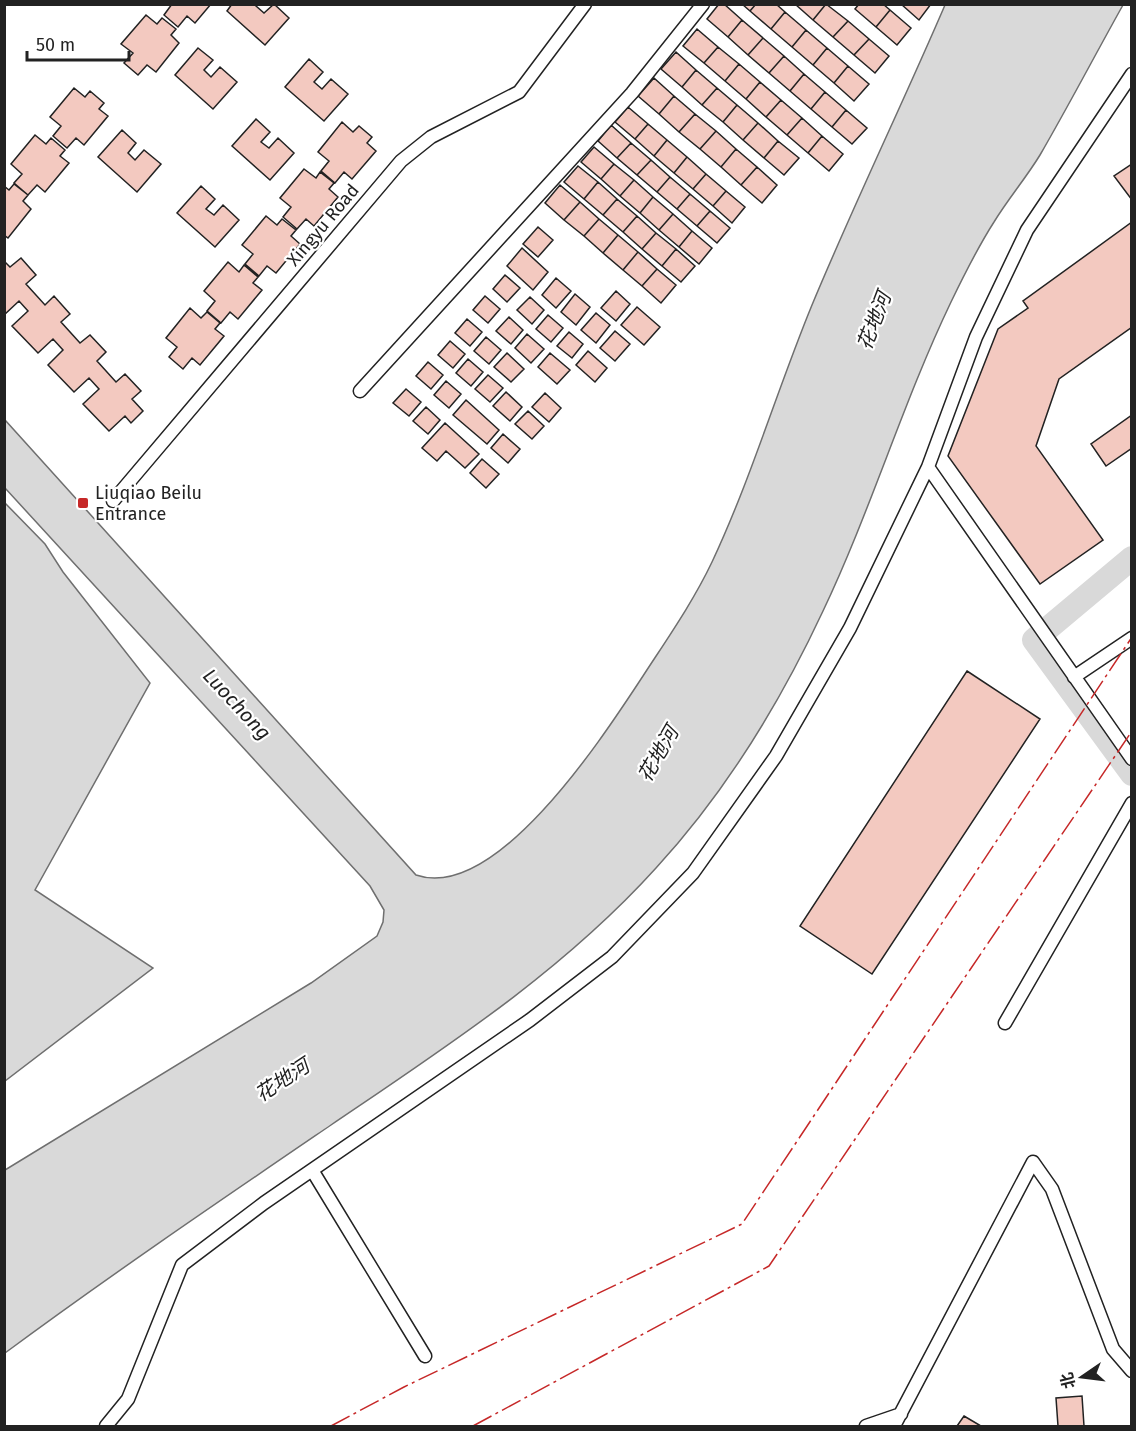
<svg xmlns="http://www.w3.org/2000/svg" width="1136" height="1431" font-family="'Fira Sans','Noto Sans SC',sans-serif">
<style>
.water{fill:#d9d9d9;stroke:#6f6f6f;stroke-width:1.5}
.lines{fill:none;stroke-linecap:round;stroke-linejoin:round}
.river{stroke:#d9d9d9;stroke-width:24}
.building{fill:#f3c9c0;stroke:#222;stroke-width:1.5}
.minor-casing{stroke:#222;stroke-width:15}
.minor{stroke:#fff;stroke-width:12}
.power{stroke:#c62828;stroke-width:1.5;stroke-dasharray:21 4.5 3 4.5;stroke-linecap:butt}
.poi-dot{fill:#c62828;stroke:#fff;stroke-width:2}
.labels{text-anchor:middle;stroke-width:4.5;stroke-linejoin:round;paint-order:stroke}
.street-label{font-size:18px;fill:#222;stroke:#fff}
.poi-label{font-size:18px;fill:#222;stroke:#fff;text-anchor:start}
.water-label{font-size:20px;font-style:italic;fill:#222;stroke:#fff}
</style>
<rect width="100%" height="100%" fill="#fff"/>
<!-- water -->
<path class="water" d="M945,5H1123C1095,55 1069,105 1040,155C1026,178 1008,199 994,222C978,247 964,275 951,302C903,402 871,510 823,611C780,703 725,793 656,868C562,972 446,1047 331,1125C221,1200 112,1274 5,1353V1170L311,983L377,936L383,922L384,910L370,886L5,488V420L416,875C497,903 606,732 643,676C667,639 693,602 712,562C751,479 777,390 812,305C854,204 902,105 945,5Z
M5,503L45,544L63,572L150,683L35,890L153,968L5,1081Z"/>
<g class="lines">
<!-- river -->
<path class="river" d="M1132,558L1034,640L1132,774"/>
</g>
<!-- building -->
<path class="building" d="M211,4L195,23L187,16L178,27L164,15L172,4Z
M232,4H258L256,6L264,13L274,4L289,18L265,45L227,11Z
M719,4H724L742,20L728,37L707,19Z
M742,4H756L750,11Z
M756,4H776L785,12L771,29L750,11Z
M795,4H826L813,20Z
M826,4L848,21L833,37L813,20Z
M859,4H883L890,10L876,27L855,9Z
M901,4H931L919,20Z
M890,10L911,28L897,45L876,27Z
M785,12L806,30L792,47L771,29Z
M146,15L157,24L162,18L176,29L171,35L179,43L156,72L147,65L138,75L124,63L133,53L121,44Z
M742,20L763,38L748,55L728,37Z
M848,21L869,39L854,55L833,37Z
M697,29L718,47L704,63L683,46Z
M806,30L827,48L813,65L792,47Z
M763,38L784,56L769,73L748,55Z
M869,39L889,56L875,73L854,55Z
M718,47L739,64L725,81L704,63Z
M198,48L213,60L204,70L211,77L220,67L237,82L213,109L175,75Z
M827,48L848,66L834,83L813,65Z
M676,52L696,70L682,87L661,69Z
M784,56L804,74L790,91L769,73Z
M309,59L323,72L314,82L322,89L331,79L348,94L324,121L285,87Z
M739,64L760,82L746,99L725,81Z
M848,66L869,84L854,101L834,83Z
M696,70L717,88L702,105L682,87Z
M804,74L825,92L811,109L790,91Z
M654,78L674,96L659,114L638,96Z
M760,82L781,100L766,117L746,99Z
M74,88L85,97L90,91L104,103L99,109L108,116L84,145L76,138L67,148L53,136L61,126L50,117Z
M717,88L737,105L723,122L702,105Z
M825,92L846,110L832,127L811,109Z
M674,96L695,114L679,132L659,114Z
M781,100L802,118L787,135L766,117Z
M737,105L758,123L743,140L723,122Z
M628,107L648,124L635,139L615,122Z
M846,110L867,128L852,144L832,127Z
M695,114L716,131L700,149L679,132Z
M802,118L822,136L808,153L787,135Z
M256,119L270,132L261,142L269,148L278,138L294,153L270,180L232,146Z
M342,122L353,132L359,126L372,137L367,143L376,151L352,179L344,172L335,183L321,171L329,161L318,152Z
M758,123L778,141L764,158L743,140Z
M648,124L667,140L654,156L635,139Z
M611,125L631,143L617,158L598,141Z
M122,130L136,143L128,153L135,160L144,150L161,164L137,192L98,157Z
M716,131L736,149L721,167L700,149Z
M35,135L46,144L51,138L65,150L60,156L69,163L45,192L37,185L28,195L14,183L22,174L11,164Z
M822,136L843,154L829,171L808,153Z
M667,140L687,157L674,173L654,156Z
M778,141L799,158L784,175L764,158Z
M631,143L651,160L637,175L617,158Z
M594,147L614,164L601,179L581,162Z
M736,149L757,167L741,185L721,167Z
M687,157L706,174L693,189L674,173Z
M651,160L670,177L657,192L637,175Z
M614,164L634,180L620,196L601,179Z
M1132,164V200L1114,176Z
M578,166L598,182L584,199L564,182Z
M757,167L777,185L762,203L741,185Z
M304,169L316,178L320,172L334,183L329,189L338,197L314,226L306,219L297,229L283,217L291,207L280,198Z
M706,174L726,191L713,206L693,189Z
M670,177L690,194L677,209L657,192Z
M634,180L653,197L640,213L620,196Z
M598,182L617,199L603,215L584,199Z
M14,184L28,195L23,201L31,209L8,238L4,235V186L9,190Z
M560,185L580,202L564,220L545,203Z
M201,186L215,199L206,209L214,215L223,205L239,220L215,247L177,213Z
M726,191L745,207L732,223L713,206Z
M690,194L710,211L697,226L677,209Z
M653,197L673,214L659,230L640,213Z
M617,199L637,216L623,232L603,215Z
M580,202L599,219L584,236L564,220Z
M710,211L730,228L717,243L697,226Z
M673,214L692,231L679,247L659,230Z
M266,216L277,225L282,219L296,230L291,236L300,244L276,273L267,266L259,276L245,264L253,254L242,245Z
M637,216L656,233L642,249L623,232Z
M599,219L618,235L603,253L584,236Z
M1132,222V327L1059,379L1036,446L1103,540L1040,584L948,456L998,329L1028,308L1023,301Z
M538,227L553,240L538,257L523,244Z
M692,231L712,248L699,264L679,247Z
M656,233L676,249L662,266L642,249Z
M618,235L638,252L623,270L603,253Z
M522,248L548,272L533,290L507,266Z
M676,249L695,266L681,282L662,266Z
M638,252L657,269L642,286L623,270Z
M21,258L36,275L26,284L45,305L54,296L70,314L61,322L80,343L90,335L106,352L97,361L116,382L125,374L141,391L132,399L143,411L131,423L125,416L109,431L83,404L99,389L89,378L74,392L48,365L63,350L53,339L38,353L12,326L28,311L19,301L4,315V261L10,267Z
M228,262L239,272L244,265L258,277L253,283L262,290L238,319L230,312L221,323L207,311L215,301L204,291Z
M657,269L676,285L661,303L642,286Z
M505,275L520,288L507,302L493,289Z
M556,278L571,291L556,308L542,295Z
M616,291L630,304L616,321L601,308Z
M575,294L590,307L576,325L561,312Z
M485,296L500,309L488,323L473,310Z
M530,297L544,310L532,324L517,310Z
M637,307L660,327L644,345L621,325Z
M190,308L201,318L207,312L220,323L215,329L224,336L200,365L192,358L183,369L169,357L177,347L166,338Z
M596,313L610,325L596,343L581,330Z
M548,315L563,328L551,342L536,329Z
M509,317L523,330L511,344L496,331Z
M467,319L482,332L470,346L455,333Z
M615,331L630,344L615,361L600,348Z
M569,332L583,344L572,358L557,346Z
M527,334L544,349L531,363L515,348Z
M486,337L501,350L489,364L474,351Z
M450,341L465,354L453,368L438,355Z
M588,351L607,368L595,382L576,365Z
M507,353L524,369L511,382L494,367Z
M550,353L570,370L557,384L538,367Z
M468,359L483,372L471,386L456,373Z
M428,362L443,375L431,389L416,376Z
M488,375L503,388L490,402L475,389Z
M446,381L461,394L449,408L434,395Z
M406,389L421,402L409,416L393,403Z
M506,392L522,407L510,421L493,406Z
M545,393L561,408L549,422L532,407Z
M466,400L499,430L487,444L453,415Z
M426,407L440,420L428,434L413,421Z
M528,411L544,426L532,439L515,424Z
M1132,415V448L1106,466L1091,444Z
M445,423L479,454L465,468L446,451L437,461L422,448Z
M503,434L520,449L508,463L491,448Z
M482,459L499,474L486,488L470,473Z
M967,671L1040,719L872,974L800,926Z
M1082,1396L1084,1426H1058L1056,1398Z
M964,1416L981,1426H957Z"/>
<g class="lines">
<defs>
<path id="minor" d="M360,391L632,93L703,4
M928,467L1132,759
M113,501L401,161L431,137L519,92L585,4
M1074,677L1132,638
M1005,1023L1132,803
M312,1170L425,1356
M106,1426L128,1399L182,1265L264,1203L530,1020L612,957L693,873L776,756L850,628L928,467L976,337L1027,230L1132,74
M866,1426L901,1414
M894,1426L1033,1162L1052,1189L1113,1349L1132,1371"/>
</defs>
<!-- minor casing -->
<use href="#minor" class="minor-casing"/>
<!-- minor -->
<use href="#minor" class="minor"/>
<!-- power -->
<path class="power" d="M331,1426L404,1387L742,1224L1132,637
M473,1426L769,1266L1132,731"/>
</g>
<!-- markers -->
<rect class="poi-dot" x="77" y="497" width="12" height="12" rx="3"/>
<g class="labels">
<!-- street labels -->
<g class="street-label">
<text transform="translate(323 225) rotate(-50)" y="6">Xingyu Road</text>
</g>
<!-- poi labels -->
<g class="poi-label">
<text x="95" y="499">Liuqiao Beilu<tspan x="95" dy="21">Entrance</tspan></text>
</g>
<!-- water labels -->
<g class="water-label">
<text transform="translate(874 321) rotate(-69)" y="7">花地河</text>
<text transform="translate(237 704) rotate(47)" y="7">Luochong</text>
<text transform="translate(658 754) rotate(-60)" y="7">花地河</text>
<text transform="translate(282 1080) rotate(-33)" y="7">花地河</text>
</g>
</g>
<!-- border -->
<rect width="1136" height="1431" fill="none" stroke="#222222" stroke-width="12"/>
<!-- north arrow -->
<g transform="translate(1082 1377) rotate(256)" stroke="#ffffff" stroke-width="4.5" paint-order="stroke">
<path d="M0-4.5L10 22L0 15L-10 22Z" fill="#222222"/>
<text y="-9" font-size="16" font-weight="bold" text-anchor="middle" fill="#222222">北</text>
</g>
<!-- scale -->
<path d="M27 51v9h102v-9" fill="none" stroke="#222222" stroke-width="3"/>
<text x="36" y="51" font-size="18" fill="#222222" stroke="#ffffff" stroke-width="4.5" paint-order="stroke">50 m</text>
</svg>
